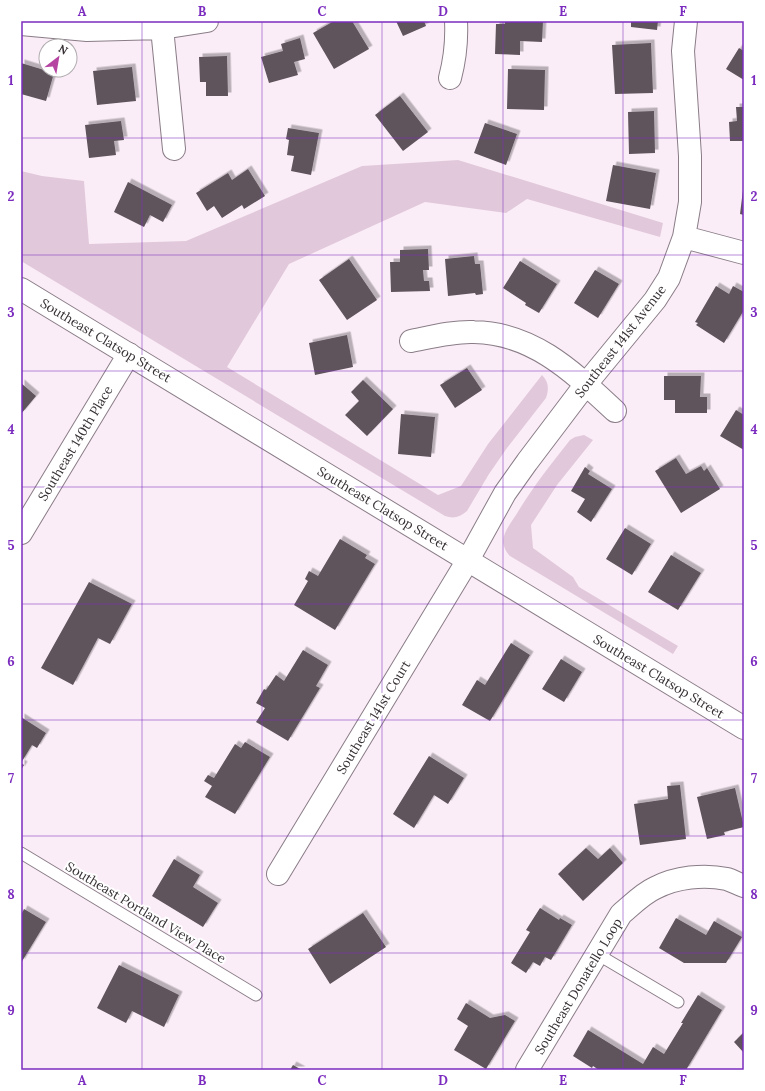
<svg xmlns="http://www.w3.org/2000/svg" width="765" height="1091" font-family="Lora,serif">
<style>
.green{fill:#e1c9db}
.building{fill:#5f535c;filter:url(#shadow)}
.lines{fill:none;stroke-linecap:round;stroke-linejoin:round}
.service-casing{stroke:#8a7d87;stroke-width:13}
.minor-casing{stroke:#8a7d87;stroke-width:24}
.tertiary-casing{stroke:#8a7d87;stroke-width:24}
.service{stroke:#fff;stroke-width:11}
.minor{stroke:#fff;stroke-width:22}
.tertiary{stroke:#fff;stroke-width:22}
.grid{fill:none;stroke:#7b2cbf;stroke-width:1;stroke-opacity:0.55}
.labels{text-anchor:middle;stroke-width:4;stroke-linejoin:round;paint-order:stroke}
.street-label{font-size:13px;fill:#363034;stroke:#fff}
.neatline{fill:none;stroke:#7b2cbf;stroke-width:1.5}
.grid-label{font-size:13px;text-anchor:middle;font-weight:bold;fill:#7b2cbf}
</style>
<defs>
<filter id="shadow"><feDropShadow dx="3.5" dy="-3.5" stdDeviation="0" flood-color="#0004"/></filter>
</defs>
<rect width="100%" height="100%" fill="#fbedf7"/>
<!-- green -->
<path class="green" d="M458,160L663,223L660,237L527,199L506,213L425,202L289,264L227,367L438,495L461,486L488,444L542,375C549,382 549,389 546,398L507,448L489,474L467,511C460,517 454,519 445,516L21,261V171L42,176L84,181L89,244L186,241L362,166Z
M584,435L593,440L557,485L531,525L533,548L573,577L579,587L678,646L673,654L510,556C505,551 502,544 504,536C506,529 512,521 516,515C532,488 551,464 570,440L575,437Z"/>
<!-- building -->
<path class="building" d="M334,21H352L369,49L334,69L313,33Z
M396,21H424L426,26L403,36Z
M505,21H543L542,42L520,41V55L495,54L496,24H505Z
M631,21H658L657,30L631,27Z
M300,38L305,59L294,62L298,75L269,83L261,57L283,51L281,44Z
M651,43L653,93L615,94L612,45Z
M739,48L744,51V80L726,69Z
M227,56L228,96H206V82H200L199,57Z
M21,63L54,73L46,101L21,94Z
M132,67L136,101L97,105L93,71Z
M508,69L545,70L544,110L507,109Z
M400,96L428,132L403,151L375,115Z
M736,107H744V141H730L729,122L737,121Z
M654,111L655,153L629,154L628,112Z
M121,121L124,140L114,141L116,155L89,158L85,125Z
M485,123L517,134L506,165L474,153Z
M288,128L319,133L311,175L291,171L294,156L287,155L289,140L286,139Z
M613,165L656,173L650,209L606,201Z
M248,169L265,196L244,209L242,205L222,218L214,206L207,211L196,193L228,173L232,180Z
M128,182L172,205L163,222L150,215L144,227L114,212Z
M743,190H744V215L740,214Z
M428,249L429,270H423L424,281H429L430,291L391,292L390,262H400V250Z
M474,256L475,264H480L483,294L476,295L475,293L448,296L445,259Z
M349,259L377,300L347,320L319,280Z
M520,261L557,284L539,313L525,305L526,303L503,288Z
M595,270L619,284L598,318L574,303Z
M716,286L729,294L733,286L744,292V310L724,343L696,325L698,323L695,322Z
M347,335L353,367L315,375L309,343Z
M467,368L482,390L455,408L440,385Z
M664,376H701L700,397H707V413H675V400H664Z
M363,380L393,409L367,436L345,415L359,401L351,392Z
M21,383L36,396L21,414Z
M736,410L744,415V450L720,436Z
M401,414L435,417L431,457L398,454Z
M676,458L686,474L701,466L704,471L707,468L720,489L681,513L655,471Z
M585,467L590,471L588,474L612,489L591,522L577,512L585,499L571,491Z
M625,528L651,544L632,575L606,559Z
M340,539L367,555L365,558L375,564L335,630L294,605L308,581L305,579L309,571L318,576Z
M671,555L701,573L678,610L648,592Z
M89,582L132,604L110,644L98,638L73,685L41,668Z
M511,643L530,655L490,721L462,705L477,680L485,685Z
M303,650L328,665L316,686L320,688L288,741L256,722L265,708L256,703L264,689L266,690L276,675L284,681Z
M561,659L582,672L564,702L542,689Z
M21,717L46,733L37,748L32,745L21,763L24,765L21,770Z
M245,742L270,757L235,814L205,797L212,786L204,781L208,775L214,778L235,744L241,748Z
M429,756L464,778L448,804L434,795L414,828L393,814Z
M680,785L686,839L640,845L634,804L668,799L667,786Z
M735,788L744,827L724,832L725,835L707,839L697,797Z
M586,848L598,859L610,848L623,863L583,901L558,874Z
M174,859L200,875L193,887L218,903L203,927L152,896Z
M540,908L559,920L560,918L572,925L551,960L545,957L540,966L533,962L526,973L511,963L530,932L526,930Z
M24,909L46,922L21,963V915Z
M363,913L386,947L330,984L308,949Z
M676,918L706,935L714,921L742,937L726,963H684L659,948Z
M119,965L179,995L164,1027L132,1011L126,1023L97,1008Z
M698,995L722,1010L686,1070H599L593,1066L592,1068L573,1056L588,1030L643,1064L653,1047L664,1054L683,1023H681Z
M466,1003L490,1018L505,1015L515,1021L486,1069L454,1050L468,1026L457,1019Z
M744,1032V1053L734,1042Z
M293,1065L302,1070H290Z"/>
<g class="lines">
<defs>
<path id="service" d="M21,853L256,995
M597,954L678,1002"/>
<path id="minor" d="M21,24L87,30L162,28L207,21
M162,28L174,149
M450,78C455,59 457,41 456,21
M684,237L744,253
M411,341C431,337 454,331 474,332C534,333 574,373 615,411
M21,533L129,354
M278,874L468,560L505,493L527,462L586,384L655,300L669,278L684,237L690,202V156L683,51L686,21
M527,1070L621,914C632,905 642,894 655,888C676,877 704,874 727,879C733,881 738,884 744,886"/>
<path id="tertiary" d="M21,289L744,728"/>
</defs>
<!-- service casing -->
<use href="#service" class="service-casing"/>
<!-- minor casing -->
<use href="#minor" class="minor-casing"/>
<!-- tertiary casing -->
<use href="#tertiary" class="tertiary-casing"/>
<!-- service -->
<use href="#service" class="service"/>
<!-- minor -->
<use href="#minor" class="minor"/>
<!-- tertiary -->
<use href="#tertiary" class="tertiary"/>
</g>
<!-- grid -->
<path class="grid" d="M142,21V1070M262,21V1070M382,21V1070M503,21V1070M623,21V1070M21,138H744M21,255H744M21,371H744M21,487H744M21,604H744M21,720H744M21,836H744M21,953H744"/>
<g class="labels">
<!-- street labels -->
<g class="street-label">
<text transform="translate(106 340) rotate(31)" y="5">Southeast Clatsop Street</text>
<text transform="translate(620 341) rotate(-52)" y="5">Southeast 141st Avenue</text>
<text transform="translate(75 443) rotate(-59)" y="5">Southeast 140th Place</text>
<text transform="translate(383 508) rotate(31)" y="5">Southeast Clatsop Street</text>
<text transform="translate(659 676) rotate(31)" y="5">Southeast Clatsop Street</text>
<text transform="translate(373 717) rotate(-59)" y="5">Southeast 141st Court</text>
<text transform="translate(146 912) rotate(31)" y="5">Southeast Portland View Place</text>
<text transform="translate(578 986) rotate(-59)" y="5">Southeast Donatello Loop</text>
</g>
</g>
<!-- border -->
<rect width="765" height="1091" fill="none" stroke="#ffffff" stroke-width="44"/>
<!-- north arrow -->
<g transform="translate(58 58) rotate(31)"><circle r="19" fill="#ffffff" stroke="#afacae"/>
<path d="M0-3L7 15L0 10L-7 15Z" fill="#b645a2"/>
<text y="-6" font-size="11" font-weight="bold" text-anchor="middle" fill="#363034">N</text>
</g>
<rect x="22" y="22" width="721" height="1047" class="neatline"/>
<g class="grid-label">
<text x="82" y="16">A</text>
<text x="202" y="16">B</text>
<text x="322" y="16">C</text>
<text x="443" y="16">D</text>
<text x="563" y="16">E</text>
<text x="683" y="16">F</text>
<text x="11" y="85">1</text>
<text x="754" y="85">1</text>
<text x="11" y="201">2</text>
<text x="754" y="201">2</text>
<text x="11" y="317">3</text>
<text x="754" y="317">3</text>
<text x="11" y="434">4</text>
<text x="754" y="434">4</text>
<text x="11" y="550">5</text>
<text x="754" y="550">5</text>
<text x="11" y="666">6</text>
<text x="754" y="666">6</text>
<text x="11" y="783">7</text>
<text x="754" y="783">7</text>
<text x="11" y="899">8</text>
<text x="754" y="899">8</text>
<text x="11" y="1015">9</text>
<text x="754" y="1015">9</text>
<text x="82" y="1085">A</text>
<text x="202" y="1085">B</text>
<text x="322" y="1085">C</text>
<text x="443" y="1085">D</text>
<text x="563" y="1085">E</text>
<text x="683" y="1085">F</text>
</g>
</svg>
